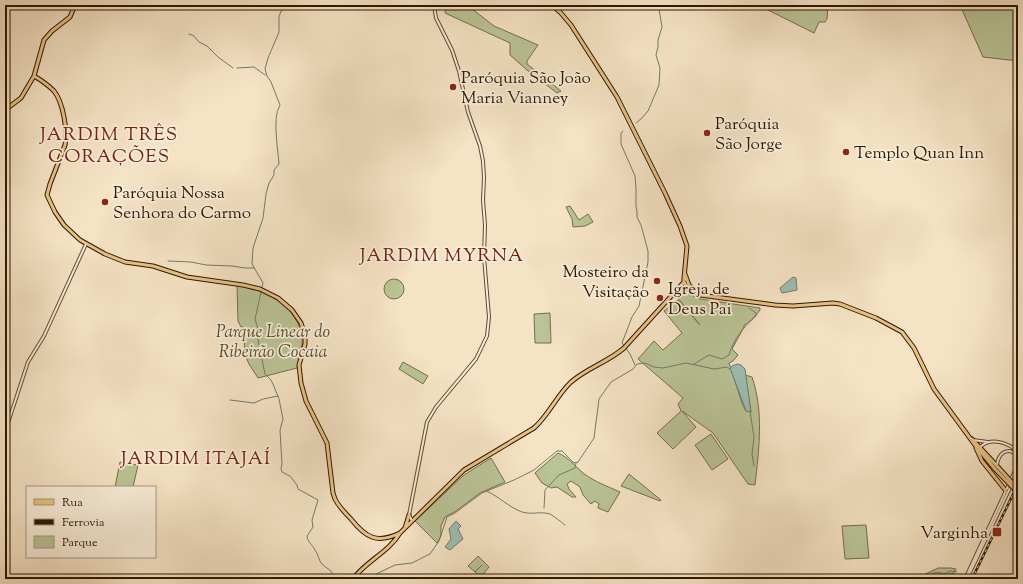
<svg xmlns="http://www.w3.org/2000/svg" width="1023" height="584" font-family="'Sorts Mill Goudy',serif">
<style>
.green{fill:#bac496;stroke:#746e4c}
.water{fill:#9cbeb4;stroke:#707b6d}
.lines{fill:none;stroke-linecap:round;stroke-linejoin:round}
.stream{stroke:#707b6d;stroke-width:1}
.minor-casing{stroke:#5f4a33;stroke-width:4}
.major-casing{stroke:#2d1702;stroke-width:5}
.minor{stroke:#f8edd9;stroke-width:2}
.major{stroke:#eac282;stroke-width:3}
.rail-casing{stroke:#2d1702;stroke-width:2.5}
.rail{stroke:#f8edd9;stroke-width:1;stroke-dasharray:3;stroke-linecap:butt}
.major-bridge-casing{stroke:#2d1702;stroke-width:5;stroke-linecap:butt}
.major-bridge{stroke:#eac282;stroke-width:3}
.poi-dot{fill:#8f2418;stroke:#f8edd9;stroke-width:1.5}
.labels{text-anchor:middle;stroke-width:3.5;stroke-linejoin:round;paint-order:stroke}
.poi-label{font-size:17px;fill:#2d1702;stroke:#f8edd9;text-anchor:start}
.park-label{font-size:17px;font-style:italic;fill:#574b2e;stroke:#f8edd9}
.quarter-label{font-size:19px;letter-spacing:1px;fill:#7a1f14;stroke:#f8edd9}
</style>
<rect width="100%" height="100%" fill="#f5e3c5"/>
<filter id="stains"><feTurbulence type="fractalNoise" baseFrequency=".005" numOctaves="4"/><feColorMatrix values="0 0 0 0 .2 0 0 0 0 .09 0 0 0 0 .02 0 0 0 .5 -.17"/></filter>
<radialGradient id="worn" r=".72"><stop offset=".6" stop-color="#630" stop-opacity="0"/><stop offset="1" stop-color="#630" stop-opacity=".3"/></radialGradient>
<!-- green -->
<path class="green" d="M446,5H467L494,26L538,45L527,61V64L561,91L557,93L527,70L510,55V43L445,13Z
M764,5H828L827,19L825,22H819L814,33L766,9Z
M960,5H1018V61L983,57Z
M570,206L579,220L588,214L593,222L585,226L573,227L572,219L566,207Z
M384 289a10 10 0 1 1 20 0a10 10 0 1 1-20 0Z
M237,285C265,290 298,305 302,338C303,347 299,359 297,368L258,378L249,364L245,355L243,327H241L238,321Z
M682,293H687L700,299L760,308V310C756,315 751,322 744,325V327L732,349L738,355L733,361L729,363L742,403L746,411L751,412L745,375L752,377C764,412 759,449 755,485L748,484L713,433L682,411L696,427L673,449L657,433L681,411L678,404L683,398L638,359L654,341L663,350L682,333L664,311L678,300L700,325L677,297Z
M550,313L551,343H535L534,314Z
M403,362L428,376L423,384L399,369Z
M711,434L728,459L712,470L695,445Z
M558,453C568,457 575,466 583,473C595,482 607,486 620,492L608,512L598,508L599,504L595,501L591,504L583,495L580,487L571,481L567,484L569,489L576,497H572L557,487L551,488L542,483L535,473Z
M491,458L505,482L480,493L456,511L445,517L441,526V536L437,543L415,521L464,475Z
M120,462L138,465L133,487H115Z
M629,474L661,500L660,501L621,486Z
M866,525L869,558L845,559L842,526Z
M478,556L489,567L481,577L475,572L482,565L475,572L468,566Z
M938,568H951L956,569L954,573L934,579H915Z"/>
<!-- water -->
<path class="water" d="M793,277L796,278L797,290L782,293L780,288Z
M737,364L741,365L745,369L751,412L746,411L730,368L732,366Z
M456,521L461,526L458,529L463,539L450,550L445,547L451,539L449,529Z"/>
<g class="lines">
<!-- stream -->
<path class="stream" d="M284,5L279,16V32L268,58L265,69L267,76L271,82L280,105C279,108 277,111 277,113C274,127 278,150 279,164L274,170V175L269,183L266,194L263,218L253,248L252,264L263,283L255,319L258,329V340L265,374L271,380L273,384L279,399L283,419L280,430L282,464L281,469L282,472L290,476L297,485L298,489L318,500L312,520L313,527L307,536C308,543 312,544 315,550C318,554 319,561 322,564C328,570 333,569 333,579
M189,34L194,36L199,42L207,46L218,57L233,68
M237,68L254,67L265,75
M636,123L642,118L648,111L659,85L660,68L656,55L658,47V40L662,27L659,9L662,5
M623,131L621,133V144L635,176L636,188V206L637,211V217L641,225L648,251V262L639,306L632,317L622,343L630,354L635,365
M168,261L191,262L206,265L232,266L245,268H254
M694,364L709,355L722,359L729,355C733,340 744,326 756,316V313L749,308
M230,400L254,403L263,399L278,396
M750,411L754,437L752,454L754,466
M486,491C499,496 508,507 522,512C532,515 541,511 550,514C555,517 560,521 565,525
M544,508L545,490L559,475L575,468L576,463
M366,579L395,565L412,563L430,554L439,541L447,517L455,513L482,493L514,480L534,470L557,451H562L574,463L578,462L594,438L599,399L611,382L633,369L637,364L645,363L654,367L663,368L686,363L714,369L727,367L730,369
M925,579C931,574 936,570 944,574L951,571L957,572"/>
<defs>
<path id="minor" d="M5,432L28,362L44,336L86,244
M973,440L988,442
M980,447C991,437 1009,442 1018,453
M997,465C999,446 1018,448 1017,462C1017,468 1013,474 1011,480
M412,521L409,515L427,422L436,407L476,359L487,336L489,317L484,257L485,225L483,200L484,178L483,161L480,146L468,112L459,71L452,50L436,18L434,5
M965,579L1009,484
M967,579L1018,471"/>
<path id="major" d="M552,5L560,12L571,25L617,97L665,193L680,226L687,246L684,278V282L687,288L700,295L775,305L793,306L833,303L840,304L876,318L902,332L914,348L934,389L975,445L995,469
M34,76C41,80 48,85 54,91C63,102 68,131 65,145L50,184L47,195L55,212L64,225L80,240L105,254L125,262L153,266L187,277L243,285L260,289L278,298L292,310L301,323L305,335V344L299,365L301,383L306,401L327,443L333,493L335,499C339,507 345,513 351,519C366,538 377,544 400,533
M5,110L21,98L34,76L44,40L52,31L70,17L75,5
M685,274L689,285L695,291
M675,294L680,290L687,288
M972,439L998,467
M976,448L982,461L1006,491
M405,528L409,515
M353,579C366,561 389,552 400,533L464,470L534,428C549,415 557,395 571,382C587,368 608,362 624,348L684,282"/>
</defs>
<!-- minor casing -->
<use href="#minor" class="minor-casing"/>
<!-- major casing -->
<use href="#major" class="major-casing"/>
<!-- minor -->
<use href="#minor" class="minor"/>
<!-- major -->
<use href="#major" class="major"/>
<defs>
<path id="rail" d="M972,579L1018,484"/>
</defs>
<!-- rail casing -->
<use href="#rail" class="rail-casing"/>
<!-- rail -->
<use href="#rail" class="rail"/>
<defs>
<path id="major-bridge" d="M998,467L1018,489
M995,469L1018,493"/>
</defs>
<!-- major-bridge casing -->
<use href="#major-bridge" class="major-bridge-casing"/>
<!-- major-bridge -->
<use href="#major-bridge" class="major-bridge"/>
</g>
<!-- markers -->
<g class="poi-dot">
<circle cx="453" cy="87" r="4"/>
<circle cx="707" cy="133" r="4"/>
<circle cx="846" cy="152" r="4"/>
<circle cx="105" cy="202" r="4"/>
<circle cx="657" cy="281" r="4"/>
<circle cx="660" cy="298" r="4"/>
<rect x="992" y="527" width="10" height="10" rx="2"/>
</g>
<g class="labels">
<!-- poi labels -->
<g class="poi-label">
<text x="461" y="83">Paróquia São João<tspan x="461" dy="20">Maria Vianney</tspan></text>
<text x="715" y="129">Paróquia<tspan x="715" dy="20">São Jorge</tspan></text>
<text x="854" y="158">Templo Quan Inn</text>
<text x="113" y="198">Paróquia Nossa<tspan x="113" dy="20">Senhora do Carmo</tspan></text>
<text x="649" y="277" text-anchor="end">Mosteiro da<tspan x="649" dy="20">Visitação</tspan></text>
<text x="668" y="294">Igreja de<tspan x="668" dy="20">Deus Pai</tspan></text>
<text x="988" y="538" text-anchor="end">Varginha</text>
</g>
<!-- park labels -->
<g class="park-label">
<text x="273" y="337">Parque Linear do<tspan x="273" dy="20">Ribeirão Cocaia</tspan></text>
</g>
<!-- quarter labels -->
<g class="quarter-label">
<text x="109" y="140">JARDIM TRÊS<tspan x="109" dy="22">CORAÇÕES</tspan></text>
<text x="442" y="261">JARDIM MYRNA</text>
<text x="196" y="464">JARDIM ITAJAÍ</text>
</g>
</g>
<!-- margin -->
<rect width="1023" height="584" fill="none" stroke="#f5e3c5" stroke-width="20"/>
<rect x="6" y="6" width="1011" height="572" fill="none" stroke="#2d1702" stroke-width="2"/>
<rect x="10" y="10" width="1003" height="564" fill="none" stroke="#2d1702"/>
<!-- legend -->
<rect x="26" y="486" width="130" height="72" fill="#f8edd9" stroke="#a79783"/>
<rect x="34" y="499" width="20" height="6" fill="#eac282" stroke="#a79783"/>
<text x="62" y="506" font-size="12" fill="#2d1702">Rua</text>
<rect x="34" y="519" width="20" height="6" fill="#2d1702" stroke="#a79783"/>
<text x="62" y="526" font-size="12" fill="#2d1702">Ferrovia</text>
<rect x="34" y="536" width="20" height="12" fill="#bac496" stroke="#a79783"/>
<text x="62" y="546" font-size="12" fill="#2d1702">Parque</text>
<rect width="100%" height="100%" filter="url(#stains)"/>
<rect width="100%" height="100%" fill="url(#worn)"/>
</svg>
